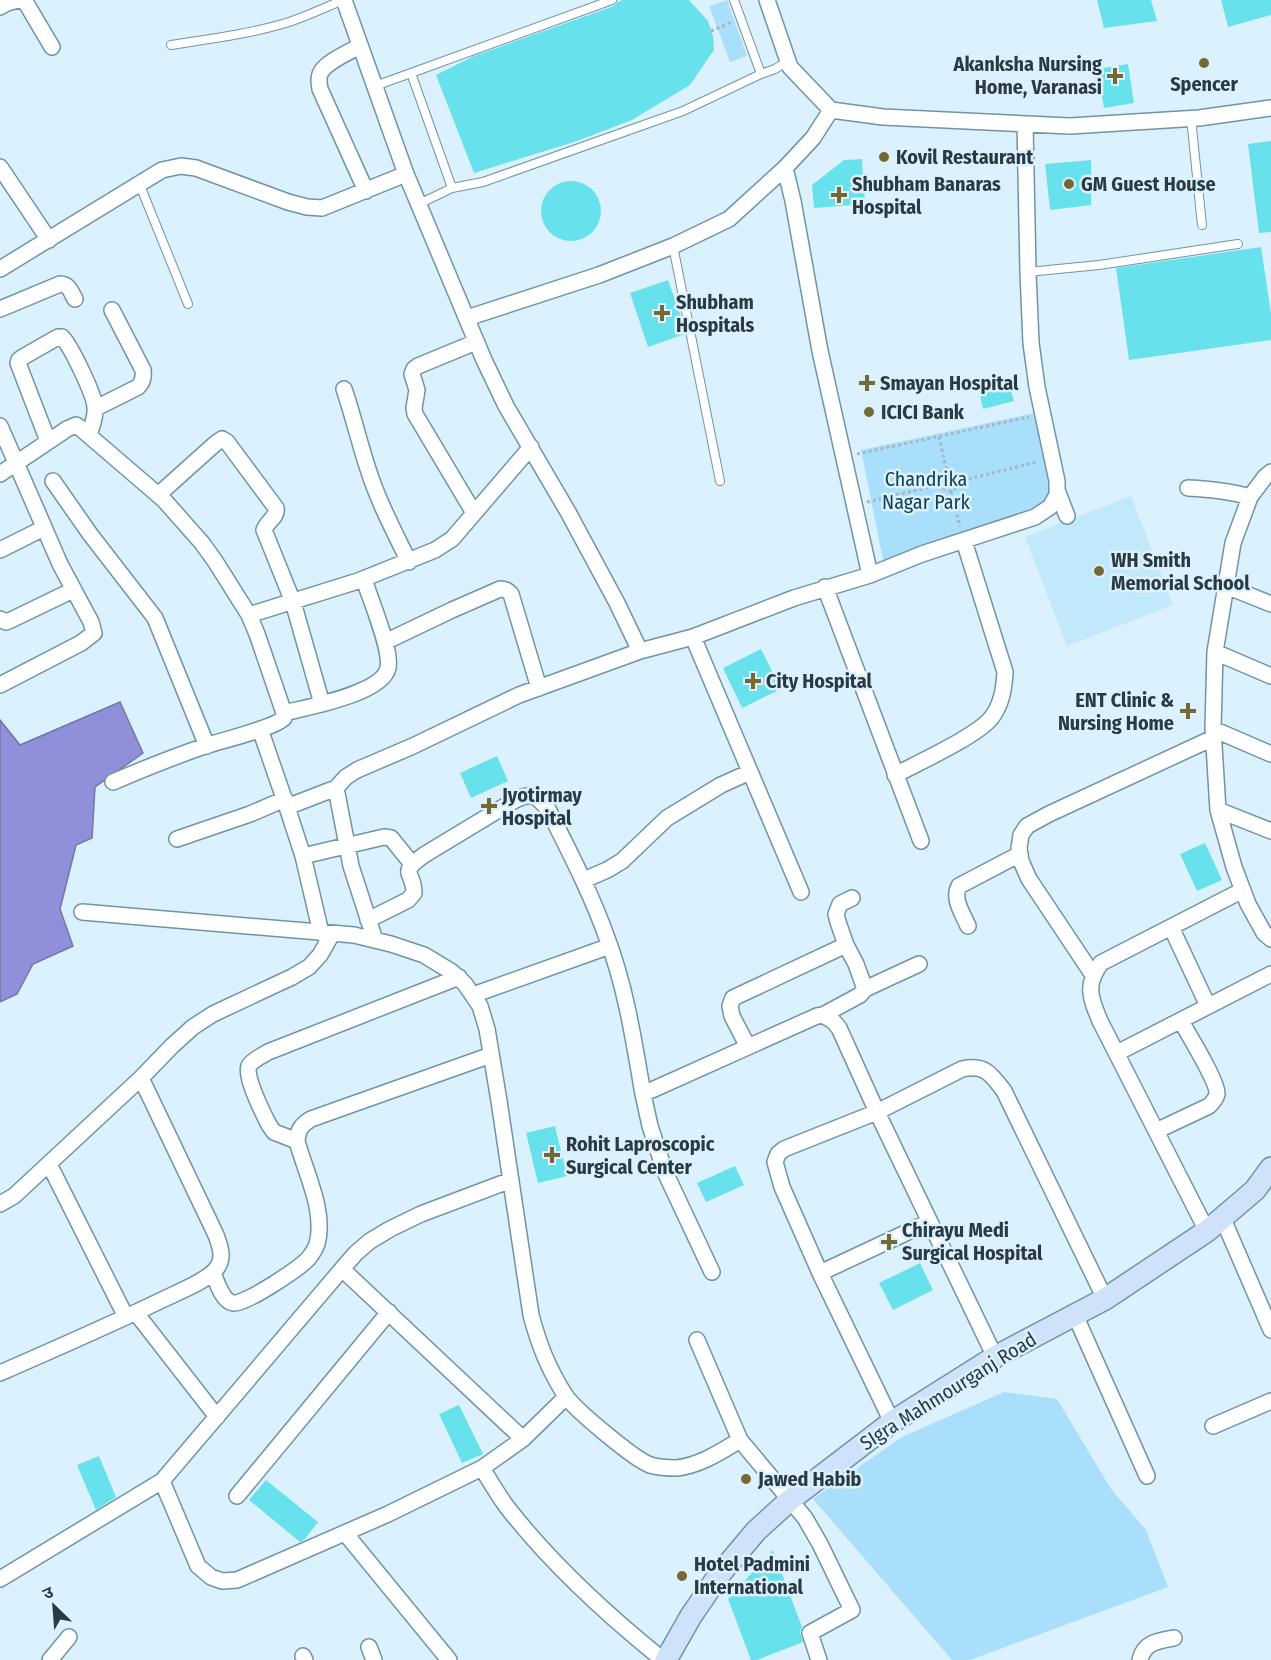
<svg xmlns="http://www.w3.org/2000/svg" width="1271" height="1660" font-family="'Fira Sans Condensed','Noto Sans Devanagari',sans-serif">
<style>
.built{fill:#c2e8fb}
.green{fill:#a9dffa}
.water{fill:#8f8fda;stroke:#7176ac;stroke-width:1.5}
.building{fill:#67e2ed}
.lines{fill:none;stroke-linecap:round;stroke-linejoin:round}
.lane-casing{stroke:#6f94a6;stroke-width:10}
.street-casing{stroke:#6f94a6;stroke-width:18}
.secondary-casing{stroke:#6f94a6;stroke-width:24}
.path{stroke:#a4b8c3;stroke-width:3;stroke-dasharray:3 3;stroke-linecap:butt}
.lane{stroke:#fff;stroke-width:8}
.street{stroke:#fff;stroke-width:15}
.secondary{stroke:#d0e2fa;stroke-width:21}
.poi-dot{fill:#746835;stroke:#dbf2fe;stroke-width:2}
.labels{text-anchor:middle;stroke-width:5;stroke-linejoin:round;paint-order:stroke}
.poi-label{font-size:20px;font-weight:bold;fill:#2b3a42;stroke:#dbf2fe;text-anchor:start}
.park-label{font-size:20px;fill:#164052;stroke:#dbf2fe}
.street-label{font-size:20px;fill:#2b3a42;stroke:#dbf2fe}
</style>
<rect width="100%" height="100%" fill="#dbf2fe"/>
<!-- built -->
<path class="built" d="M1131,496L1173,605L1067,646L1025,537Z"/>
<!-- green -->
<path class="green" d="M727,0L747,56L730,62L709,6Z
M1035,413L1051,493L1037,510L883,560L861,450Z
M1004,1392L1057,1399L1111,1489L1146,1530L1168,1587L970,1660H952L813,1499L902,1437Z"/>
<!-- water -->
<path class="water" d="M120,702L143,753L95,787L92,838L76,845L60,909L73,946L33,964L17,994L0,1002V720L20,745Z"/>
<!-- building -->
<path class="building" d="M623,0H689L708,21L713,36L714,50L690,85L632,120L577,141L474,173L436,75L474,56L614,6L617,2Z
M1097,0H1151L1157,21L1104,28Z
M1221,0H1271V15L1228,27Z
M1128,64L1134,103L1104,108L1097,69Z
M1271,141V232L1259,233L1248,144Z
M862,159L865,204L814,208L812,185L844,160Z
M1091,160V205L1050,210L1045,164Z
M541 211a30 30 0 1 1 60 0a30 30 0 1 1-60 0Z
M1261,247L1271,314V340L1129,360L1116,268Z
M668,280L682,319L685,334L648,347L630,293Z
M1008,380L1014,401L983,409L978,387Z
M761,649L781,689L742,708L723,668Z
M497,756L508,781L471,798L460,773Z
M1205,843L1222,880L1197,891L1180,854Z
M555,1126L567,1176L538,1183L526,1133Z
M735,1166L744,1185L706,1202L697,1183Z
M920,1263L933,1290L893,1310L879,1283Z
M459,1405L483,1454L462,1463L439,1414Z
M99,1456L116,1497L96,1510L77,1465Z
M266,1480L318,1522L304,1540L300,1542L249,1500Z
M773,1550L802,1627L800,1632L803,1642L757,1660H751L728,1599Z"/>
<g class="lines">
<defs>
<path id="lane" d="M171,45C209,39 249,34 286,23C305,17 324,8 343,0
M411,73L612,0
M761,74L775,69L788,61
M375,86L411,73L452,188L419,204
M1191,118L1202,225
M139,183L188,304
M452,188L483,182L683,111L761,74L734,0
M673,246L720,481
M1028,272L1099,265L1238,244"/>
<path id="street" d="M21,0L26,3L52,47
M344,0L406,174L484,360L506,406L568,512L617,603L640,651
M767,0L790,67L831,110
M0,7L7,3L18,0
M360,46C349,52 324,63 320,74C318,79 319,84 320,89L366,191
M0,167L49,240
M785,168L793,201L820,351L870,575
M0,269L162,170L181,166L196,168L288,202L307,207L322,208L406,174
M0,309L60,284C69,284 71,292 75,299
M467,318L599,275L673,246L729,219L785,168L813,138L831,110L883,117L1070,126L1199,118L1271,108
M344,389C353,415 359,442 368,469C378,501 394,531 409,562
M96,408L138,387C143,382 144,377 143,370L112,310
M0,426L60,564L91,622L94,633L81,643L0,685
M48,441L18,363L19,360L23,357L58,337H62C71,346 94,394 95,407C96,417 92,426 89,435
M1271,472L1265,477L1250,497L1233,543L1215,652L1213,729L1218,810L1234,867L1248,904L1264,933L1271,939
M0,474L67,429L76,425L79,427L164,500L202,543L215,561L249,615L257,634L284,713V718C272,729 223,740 205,746C173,757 143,769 113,782
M53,481L90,534L155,618L207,746
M1188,488C1210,489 1230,491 1250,497
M1057,490L1067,516
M158,495L216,443L222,439L227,442L276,508C278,517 267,521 264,530L293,602L322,704
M474,513L415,414L414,408L417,390L412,374L414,369L418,366L476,342
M0,550L44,528
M1226,586L1271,604
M825,587L921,841
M249,615L358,581L435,550L452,539L531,447
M0,619L6,622L11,620L73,590
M693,637L801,892
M385,642L452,610L500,589C505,589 507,590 511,594L539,688
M1215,652L1271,676
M284,713C307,707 382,694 388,668C392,650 370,599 364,579
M260,729L287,807L303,856L321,933
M1213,729L1271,754
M895,775C918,763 979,735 992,717C1002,703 1004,689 1005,672L964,541
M287,807L336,788
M1218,810L1271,831
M177,839L250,814L285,799
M303,856L384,837L391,838L412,864
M584,880L607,870L622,861L667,818L721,785L750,772
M82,912L354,935L391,944L424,955L452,972L465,984L480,1006L487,1029L499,1101L531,1315C539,1345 548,1368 565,1395C574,1409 634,1459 650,1465C657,1467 670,1468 677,1468C701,1465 720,1452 740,1440
M368,920L408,900L414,893C414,870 397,875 424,855L515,800C532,792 536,795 548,809C569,851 591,893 607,938C626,988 634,1042 643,1094L817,1016L823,1015L833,1021L839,1028L877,1112L995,1357
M968,926C963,914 952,899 959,886L1020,854
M1171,927L1208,1006
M375,940L351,866L336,788L346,777L357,770L413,746L519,695L640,651L693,637L794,598L870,575L922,554L1035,517L1050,507L1057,495V481L1037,387L1031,343L1028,272L1025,124
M1093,975L1029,879L1021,861L1019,848L1021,835L1027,826L1049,814L1213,738
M865,989L919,964
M473,995L610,946
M823,1015L860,995L865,989L856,964L846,945L838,922L836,914L840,904L852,898
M748,1047L732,1016L730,1006L733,998L846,945
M1117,1053L1271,974
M643,1094L650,1126L665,1172L712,1272
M1156,1131L1209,1106C1212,1103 1216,1099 1217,1094C1218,1082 1188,1034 1181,1021
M297,1141L274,1132L269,1125C264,1115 244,1076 249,1066C252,1060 262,1056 268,1052L459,977
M49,1164L126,1317
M0,1204L14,1196L141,1078L172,1046L193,1027L213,1014L292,977L309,967L320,955L332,934
M1223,1219L1271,1330
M1207,1231L1100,1021C1090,997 1085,985 1101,963L1243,890
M342,1269L356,1253L370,1241L390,1229L421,1214L511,1180
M213,1273C217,1282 222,1301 233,1303C245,1305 298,1269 308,1259C312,1254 315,1250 317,1244C326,1211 305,1172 297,1141C298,1130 301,1125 311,1119L491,1055
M820,1273L929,1222
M136,1313L217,1417
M1075,1315L1147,1476
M697,1340L740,1440L805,1518L820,1544L852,1610L810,1633L819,1660
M0,1373C55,1349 110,1325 164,1299C178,1292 207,1281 216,1269C225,1259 220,1246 216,1235L141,1078
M892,1422L820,1273L782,1187L775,1162L778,1154L784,1149L877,1112L962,1069C985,1064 991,1074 1004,1091L1105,1299
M1213,1426L1271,1401
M523,1439L566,1397
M162,1481L198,1566L211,1577L222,1581L237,1580L388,1514L482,1468
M237,1496L389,1312
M345,1533L449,1660
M0,1579L162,1481L342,1269L523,1439L482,1468C490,1481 498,1495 507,1507C552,1565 606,1614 663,1660
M369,1647L374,1660
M303,1656L305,1660
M50,1660L69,1637
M1140,1660C1144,1642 1158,1641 1174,1638"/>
<path id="secondary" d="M666,1660L691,1616L719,1575L756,1531L790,1500L892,1422L995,1357L1105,1299L1207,1231L1255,1190L1271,1168"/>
</defs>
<!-- lane casing -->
<use href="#lane" class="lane-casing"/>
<!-- street casing -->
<use href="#street" class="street-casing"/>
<!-- secondary casing -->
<use href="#secondary" class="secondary-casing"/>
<!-- path -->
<path class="path" d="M711,31L732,22
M939,437L948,476
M857,454L1029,417
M942 483a8 8 0 1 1 16 0a8 8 0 1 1-16 0Z
M957,482L1037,462
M951,491L960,527
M867,502L942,484"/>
<!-- lane -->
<use href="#lane" class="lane"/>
<!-- street -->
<use href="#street" class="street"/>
<!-- secondary -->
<use href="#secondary" class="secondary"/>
</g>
<!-- markers -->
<g class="poi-dot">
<circle cx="1204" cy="63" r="6"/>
<path d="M1112 67h6v6h6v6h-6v6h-6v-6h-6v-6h6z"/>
<circle cx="884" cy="157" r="6"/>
<circle cx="1069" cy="184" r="6"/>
<path d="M836 186h6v6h6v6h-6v6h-6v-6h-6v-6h6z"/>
<path d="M659 304h6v6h6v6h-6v6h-6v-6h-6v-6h6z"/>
<path d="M864 374h6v6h6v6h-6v6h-6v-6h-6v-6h6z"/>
<circle cx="869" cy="412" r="6"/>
<circle cx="1099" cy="571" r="6"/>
<path d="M750 672h6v6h6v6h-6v6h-6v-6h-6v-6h6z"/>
<path d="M1185 702h6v6h6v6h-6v6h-6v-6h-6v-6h6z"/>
<path d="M486 797h6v6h6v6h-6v6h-6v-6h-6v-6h6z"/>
<path d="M549 1146h6v6h6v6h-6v6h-6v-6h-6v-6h6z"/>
<path d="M886 1233h6v6h6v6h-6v6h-6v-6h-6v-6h6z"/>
<circle cx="746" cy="1479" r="6"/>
<circle cx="682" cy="1576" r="6"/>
</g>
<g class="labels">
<!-- poi labels -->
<g class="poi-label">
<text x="1102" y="71" text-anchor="end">Akanksha Nursing<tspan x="1102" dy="23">Home, Varanasi</tspan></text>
<text x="1204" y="91" text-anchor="middle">Spencer</text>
<text x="896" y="164">Kovil Restaurant</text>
<text x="852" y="191">Shubham Banaras<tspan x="852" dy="23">Hospital</tspan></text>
<text x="1081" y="191">GM Guest House</text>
<text x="676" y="309">Shubham<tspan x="676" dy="23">Hospitals</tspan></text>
<text x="880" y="390">Smayan Hospital</text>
<text x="881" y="419">ICICI Bank</text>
<text x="1111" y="567">WH Smith<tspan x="1111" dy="23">Memorial School</tspan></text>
<text x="766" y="688">City Hospital</text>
<text x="1174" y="707" text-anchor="end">ENT Clinic &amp;<tspan x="1174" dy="23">Nursing Home</tspan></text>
<text x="502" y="802">Jyotirmay<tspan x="502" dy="23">Hospital</tspan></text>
<text x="566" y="1151">Rohit Laproscopic<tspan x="566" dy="23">Surgical Center</tspan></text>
<text x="902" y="1237">Chirayu Medi<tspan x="902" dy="23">Surgical Hospital</tspan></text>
<text x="758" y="1486">Jawed Habib</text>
<text x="694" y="1571">Hotel Padmini<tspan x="694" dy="23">International</tspan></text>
</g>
<!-- park labels -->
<g class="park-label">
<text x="926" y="486">Chandrika<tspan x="926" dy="23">Nagar Park</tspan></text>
</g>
<!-- street labels -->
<g class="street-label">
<text transform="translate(948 1391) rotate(-32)" y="7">SIgra Mahmourganj Road</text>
</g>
</g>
<!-- north arrow -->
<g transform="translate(54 1606) rotate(335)" stroke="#dbf2fe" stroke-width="4.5" paint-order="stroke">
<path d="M0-4.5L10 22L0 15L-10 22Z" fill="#2b3a42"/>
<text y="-9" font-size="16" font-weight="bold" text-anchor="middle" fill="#2b3a42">उ</text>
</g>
</svg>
